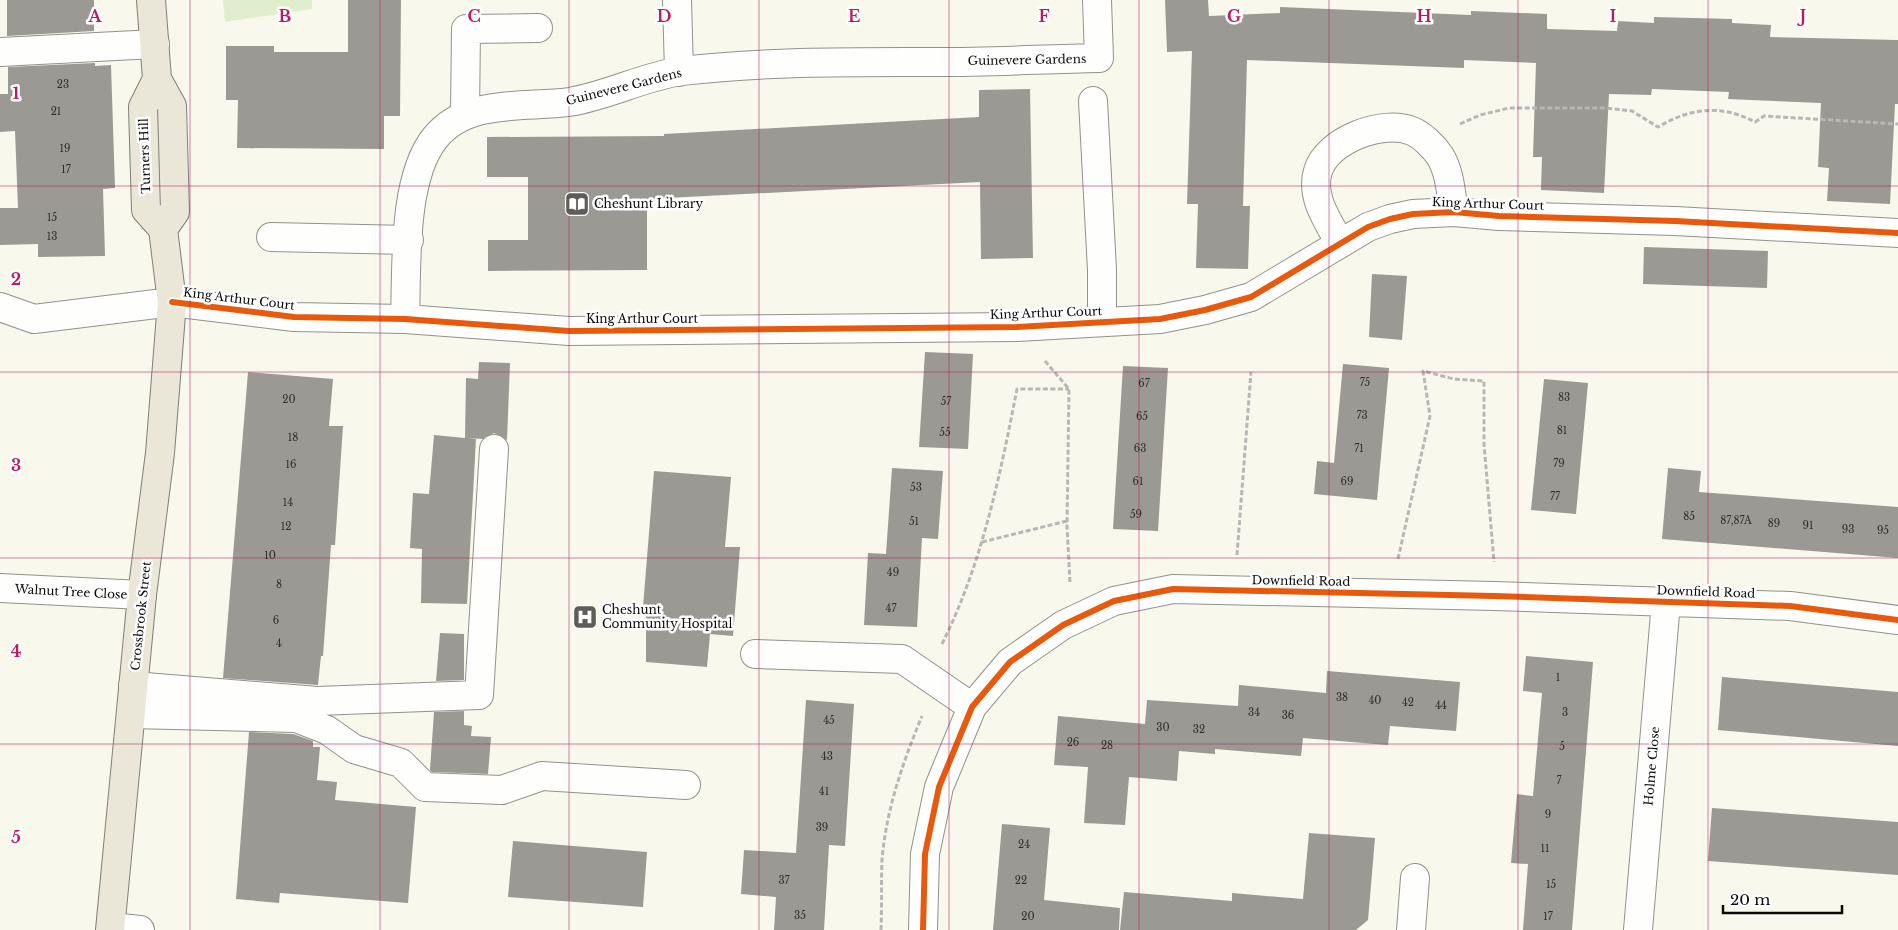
<svg xmlns="http://www.w3.org/2000/svg" width="1898" height="930" font-family="'Libre Baskerville',serif">
<style>
.green{fill:#e0eece}
.building{fill:#9b9994}
.lines{fill:none;stroke-linecap:round;stroke-linejoin:round}
.minor-casing{stroke:#92918c;stroke-width:30}
.major-casing{stroke:#7f7e7a;stroke-width:30}
.path{stroke:#b7b7b5;stroke-width:3;stroke-dasharray:5 2.5;stroke-linecap:butt}
.minor{stroke:#fefefc;stroke-width:28}
.major{stroke:#eae7d8;stroke-width:28}
.cycleway-casing{stroke:#fff;stroke-width:9}
.cycleway{stroke:#e8590c;stroke-width:6}
.grid{fill:none;stroke:#c2185b;stroke-width:1;stroke-opacity:0.55}
.labels{text-anchor:middle;stroke-width:5;stroke-linejoin:round;paint-order:stroke}
.number-label{font-size:10px;fill:#2e2e2c}
.street-label{font-size:12px;fill:#0a0a0a;stroke:#fff}
.poi-label{font-size:12px;fill:#0a0a0a;stroke:#fff;text-anchor:start}
.grid-label{font-size:16px;text-anchor:middle;font-weight:bold;fill:#c2185b;stroke:#fff;stroke-width:5;stroke-linejoin:round;paint-order:stroke}
</style>
<rect width="100%" height="100%" fill="#f9f8ed"/>
<!-- green -->
<path class="green" d="M223,0H312V9L225,22Z"/>
<!-- building -->
<path class="building" d="M7,0H94V31L7,36Z
M348,0H401L400,116H384V149L237,148L238,100H226V46H274V52H348Z
M1165,0H1208L1209,16L1280,13V7L1471,15V11L1547,14V29L1617,31L1618,21L1654,23V17L1732,19V23L1771,25L1770,37L1898,40V104H1895L1890,204L1827,201L1829,168L1818,167L1821,103L1728,99L1729,92L1652,89L1651,95L1609,94L1604,193L1541,190L1542,157H1533L1536,63L1464,60V68L1247,60L1243,206H1250L1248,269L1196,268L1198,204H1187L1192,51L1167,52Z
M95,63V66L111,65L115,188L103,189L105,256L38,257V244L0,245V208H18L15,131L0,132V94H8V67Z
M1030,89L1033,258L981,259L980,182L647,199V270L488,271V240H528V177H487V137L664,136V134L979,117V90Z
M1644,247L1768,251L1767,288L1643,284Z
M1372,274L1407,276L1402,340L1369,337Z
M925,352L973,354L968,449L919,447Z
M479,362L510,363L507,440L494,433L483,439L468,438L476,439L467,604L421,603L422,549L410,548L413,493L429,494L434,435L465,438L466,378L478,379Z
M1343,364L1389,368L1377,500L1314,494L1317,461L1334,463Z
M1123,366L1168,368L1158,531L1113,529Z
M248,372L333,379L329,426H343L335,545H331L323,656H321L318,685L223,678Z
M1544,379L1588,383L1576,514L1531,510Z
M892,468L943,471L938,539L922,538L917,627L864,625L868,553L886,554Z
M1668,468L1701,471L1699,492L1898,507V558L1662,539Z
M654,471L731,477L725,547H740L733,636L710,634L707,667L646,662V607H643Z
M440,633L464,634V680L436,681Z
M1526,656L1593,662L1572,930H1523L1528,864L1511,863L1517,794L1533,796L1539,727L1542,693L1523,691Z
M1327,671L1460,682L1456,731L1390,726L1388,745L1303,738L1301,756L1215,749V754L1179,751L1177,781L1129,777L1125,825L1084,823L1088,767L1054,765L1058,716L1145,724L1147,700L1238,706L1239,685L1326,693Z
M1722,677L1898,692V746L1718,730Z
M806,700L854,704L845,846L829,845L824,930H774L776,897L741,894L744,850L796,853Z
M464,711V725L472,726L471,736L491,737L488,774L432,772L430,770L434,712Z
M249,732L293,734L313,741V747H320L317,780L337,782L335,800L416,807L408,903L280,893L279,903L236,899Z
M1712,808L1898,822V875L1708,861Z
M1002,824L1050,828L1044,900L1120,908L1119,930H993Z
M1309,833L1375,838L1368,920L1356,930H1120L1124,892L1232,901V893L1303,899Z
M513,841L647,852L643,907L508,897Z"/>
<g class="lines">
<defs>
<path id="minor" d="M677,0L679,72
M0,52L155,44
M1093,101L1102,270V322
M465,115L466,29L538,28
M271,237L409,240
M1340,243C1328,222 1310,196 1318,171C1327,140 1383,119 1412,131C1422,135 1434,147 1440,156C1450,172 1451,194 1454,212
M0,307L34,319L172,302L294,317L405,319L569,331L1017,327L1160,319L1205,310L1251,297L1368,227L1390,219L1413,214L1454,212L1499,216L1675,221L1898,233
M405,319C407,268 402,179 435,138C467,98 525,108 569,102C608,96 644,76 682,71C768,61 853,62 939,62C992,62 1046,59 1099,58L1097,0
M0,588L142,595
M755,654L902,659L972,707
M133,686L317,701L479,695L494,449
M131,714L296,718L327,730L354,749L401,763L425,787L502,790L542,776L686,785
M111,927L140,930
M923,930L925,854L939,787L972,707L1010,662L1063,625L1114,601L1173,589L1494,596L1790,606L1898,620
M1411,930L1415,878
M1638,930L1666,602"/>
<path id="major" d="M151,0L157,79L172,106L175,212L163,229
M110,930L142,595L160,453L172,302L163,229L146,210L143,107L157,79"/>
</defs>
<!-- minor casing -->
<use href="#minor" class="minor-casing"/>
<!-- major casing -->
<use href="#major" class="major-casing"/>
<!-- path -->
<path class="path" d="M1460,124L1480,115L1509,108H1606L1632,111L1658,127C1690,108 1721,104 1755,122L1764,116L1898,124
M1045,361L1069,389L1067,526L1070,583
M982,542L1067,521
M1237,555L1251,372
M1398,559L1430,416L1423,371L1454,379L1484,381V444L1494,562
M942,644C982,564 1000,476 1017,389H1069
M881,930C882,907 881,883 882,860C886,810 903,762 922,716"/>
<!-- minor -->
<use href="#minor" class="minor"/>
<!-- major -->
<use href="#major" class="major"/>
<defs>
<path id="cycleway" d="M172,302L294,317L405,319L569,331L1017,327L1160,319L1205,310L1251,297L1368,227L1390,219L1413,214L1454,212L1499,216L1675,221L1898,233
M923,930L925,854L939,787L972,707L1010,662L1063,625L1114,601L1173,589L1494,596L1790,606L1898,620"/>
</defs>
<!-- cycleway casing -->
<use href="#cycleway" class="cycleway-casing"/>
<!-- cycleway -->
<use href="#cycleway" class="cycleway"/>
</g>
<!-- grid -->
<path class="grid" d="M190,0V930M380,0V930M569,0V930M759,0V930M949,0V930M1139,0V930M1329,0V930M1518,0V930M1708,0V930M0,186H1898M0,372H1898M0,558H1898M0,744H1898"/>
<!-- icons -->
<defs>
<symbol id="library-square" viewBox="-11 -11 22 22"><rect x="-9" y="-9" width="18" height="18" rx="4" fill="#5e5d59" stroke="#fff"/><path d="M-6-4Q-3-5.5-.7-3.5V5Q-3 3-6 4ZM6-4Q3-5.5 .7-3.5V5Q3 3 6 4Z" fill="#fff"/></symbol>
<symbol id="hospital-square" viewBox="-11 -11 22 22"><rect x="-9" y="-9" width="18" height="18" rx="4" fill="#5e5d59" stroke="#fff"/><path d="M-5-5h3v3.5h4V-5h3V5h-3V1.5h-4V5h-3Z" fill="#fff"/></symbol>
</defs>
<g fill-rule="evenodd">
<use href="#library-square" x="563" y="190" width="28" height="28"/>
<use href="#hospital-square" x="571" y="603" width="28" height="28"/>
</g>
<g class="labels">
<!-- number labels -->
<g class="number-label">
<text x="63" y="88">23</text>
<text x="56" y="115">21</text>
<text x="65" y="152">19</text>
<text x="66" y="173">17</text>
<text x="52" y="221">15</text>
<text x="52" y="240">13</text>
<text x="1365" y="386">75</text>
<text x="1144" y="387">67</text>
<text x="1564" y="401">83</text>
<text x="289" y="403">20</text>
<text x="946" y="405">57</text>
<text x="1362" y="419">73</text>
<text x="1142" y="420">65</text>
<text x="1562" y="434">81</text>
<text x="945" y="436">55</text>
<text x="293" y="441">18</text>
<text x="1140" y="452">63</text>
<text x="1359" y="452">71</text>
<text x="1559" y="467">79</text>
<text x="291" y="468">16</text>
<text x="1138" y="485">61</text>
<text x="1347" y="485">69</text>
<text x="916" y="491">53</text>
<text x="1555" y="500">77</text>
<text x="288" y="506">14</text>
<text x="1136" y="518">59</text>
<text x="1689" y="520">85</text>
<text x="1736" y="524">87,87A</text>
<text x="914" y="525">51</text>
<text x="1774" y="527">89</text>
<text x="1808" y="529">91</text>
<text x="286" y="530">12</text>
<text x="1848" y="533">93</text>
<text x="1883" y="534">95</text>
<text x="270" y="559">10</text>
<text x="893" y="576">49</text>
<text x="279" y="588">8</text>
<text x="891" y="612">47</text>
<text x="276" y="624">6</text>
<text x="279" y="647">4</text>
<text x="1558" y="681">1</text>
<text x="1342" y="701">38</text>
<text x="1375" y="704">40</text>
<text x="1408" y="706">42</text>
<text x="1441" y="709">44</text>
<text x="1254" y="716">34</text>
<text x="1565" y="716">3</text>
<text x="1288" y="719">36</text>
<text x="829" y="724">45</text>
<text x="1163" y="731">30</text>
<text x="1199" y="733">32</text>
<text x="1073" y="746">26</text>
<text x="1107" y="749">28</text>
<text x="1562" y="750">5</text>
<text x="827" y="760">43</text>
<text x="1559" y="784">7</text>
<text x="824" y="795">41</text>
<text x="1548" y="818">9</text>
<text x="822" y="831">39</text>
<text x="1024" y="848">24</text>
<text x="1545" y="852">11</text>
<text x="784" y="884">37</text>
<text x="1021" y="884">22</text>
<text x="1551" y="888">15</text>
<text x="800" y="919">35</text>
<text x="1028" y="920">20</text>
<text x="1548" y="920">17</text>
</g>
<!-- street labels -->
<g class="street-label">
<text transform="translate(1027 60) rotate(-1)" y="4">Guinevere Gardens</text>
<text transform="translate(624 87) rotate(-14)" y="4">Guinevere Gardens</text>
<text transform="translate(145 156) rotate(-92)" y="4">Turners Hill</text>
<text transform="translate(1488 204) rotate(2)" y="4">King Arthur Court</text>
<text transform="translate(239 299) rotate(7)" y="4">King Arthur Court</text>
<text transform="translate(1046 313) rotate(-2)" y="4">King Arthur Court</text>
<text x="642" y="323">King Arthur Court</text>
<text transform="translate(1301 581) rotate(1)" y="4">Downfield Road</text>
<text transform="translate(71 592) rotate(3)" y="4">Walnut Tree Close</text>
<text transform="translate(1706 592) rotate(2)" y="4">Downfield Road</text>
<text transform="translate(141 616) rotate(-84)" y="4">Crossbrook Street</text>
<text transform="translate(1652 766) rotate(-85)" y="4">Holme Close</text>
</g>
<!-- poi labels -->
<g class="poi-label">
<text x="594" y="208">Cheshunt Library</text>
<text x="602" y="614">Cheshunt<tspan x="602" dy="14">Community Hospital</tspan></text>
</g>
</g>
<g class="grid-label">
<text x="95" y="22">A</text>
<text x="285" y="22">B</text>
<text x="474" y="22">C</text>
<text x="664" y="22">D</text>
<text x="854" y="22">E</text>
<text x="1044" y="22">F</text>
<text x="1234" y="22">G</text>
<text x="1424" y="22">H</text>
<text x="1613" y="22">I</text>
<text x="1803" y="22">J</text>
<text x="16" y="99">1</text>
<text x="16" y="285">2</text>
<text x="16" y="471">3</text>
<text x="16" y="657">4</text>
<text x="16" y="843">5</text>
</g>
<!-- scale -->
<path d="M1723 905v8h119v-8" fill="none" stroke="#0a0a0a" stroke-width="2.5"/>
<text x="1730" y="905" font-size="15" fill="#0a0a0a" stroke="#ffffff" stroke-width="4" paint-order="stroke">20 m</text>
</svg>
